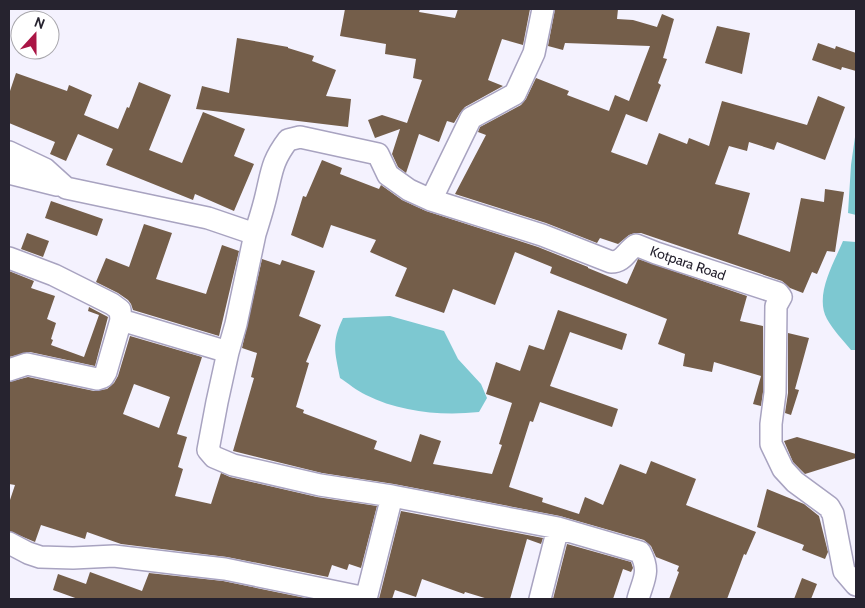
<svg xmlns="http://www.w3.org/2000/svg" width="865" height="608" font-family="Cabin,sans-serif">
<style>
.water{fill:#7dc8d1}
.building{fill:#745e4a;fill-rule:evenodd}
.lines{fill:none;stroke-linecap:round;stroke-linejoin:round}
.street-casing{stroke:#a8a3c0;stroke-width:24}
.street{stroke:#fff;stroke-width:21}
.labels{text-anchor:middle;stroke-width:5;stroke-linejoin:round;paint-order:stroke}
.street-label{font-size:14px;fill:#26232f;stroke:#fff}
</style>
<rect width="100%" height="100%" fill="#f4f2fe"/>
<!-- water -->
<path class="water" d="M856,130V215L848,213L851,165Z
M843,241L856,242V350H851C843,340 833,330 827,319C814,295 834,263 843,241Z
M390,316L444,331L458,359L481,384L487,398L479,412C441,416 400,412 366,395C357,391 348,383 340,378C335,352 331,343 343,318Z"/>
<!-- building -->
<path class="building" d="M345,9H420L419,12L455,18L458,9H530L523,45L502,39L488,80L503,86L465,107L460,113L454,123L447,121L439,142L419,134L406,173L398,167L392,154L400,129L375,138L368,120L382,115L407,123L422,80L413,78L416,59L385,54L386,44L340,36Z
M555,9H618L617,19L633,20L657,27L662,14L674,19L663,58L667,59L658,83L661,85L647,122L626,114L611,152L647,165L659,133L687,144L689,138L709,146L722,101L807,125L818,96L845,107L825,160L777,142L774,150L749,142L747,151L729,146L715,184L750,193L738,234L790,252L801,198L824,202L825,189L844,192L835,252L827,251L817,274L812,272L803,293L790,288L782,281L641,233H635L629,235L618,244L600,238L597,243L546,223L455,194L486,135L478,132L480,127L521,105L526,99L536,78L569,91L567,95L609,111L615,95L629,101L650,46L565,43L563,50L548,46Z
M717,26L750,33L742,74L705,63Z
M237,38L288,47V48L314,56L312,61L336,70L326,96L351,99L348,127L196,109L202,86L229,93Z
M818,43L835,49L836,46L856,53V71L842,67L841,70L812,60Z
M16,73L67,91L69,85L92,95L84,115L118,129L127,107L129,108L139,82L171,95L149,150L182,163L203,112L245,129L234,156L254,164L234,211L195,194L193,200L106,165L113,149L78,134L66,161L50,154L55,142L9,123V94Z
M322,160L342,168L340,174L379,189L381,185L402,200L426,211L538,247L588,267V268L627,284L638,259L747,296L740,321L763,326V392L761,406L753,404L761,376L714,362L712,372L683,366L685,354L658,344L667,319L550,273L552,267L515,252L495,305L453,289L444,313L395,296L407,268L370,252L376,240L331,225L323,248L291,235L303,196L306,197Z
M51,201L103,219L97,236L45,218Z
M144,224L172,233L156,279L206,294L222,245L239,251L219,336L133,310L131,304L128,300L118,293L96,282L106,258L129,267Z
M27,233L49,241L43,257L21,249Z
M262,259L280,265L282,260L315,271L299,316L321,325L306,362L309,363L296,407L304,410L303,413L377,441L374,449L411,462L420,434L441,441L433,464L492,474L502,445L499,444L512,403L486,394L496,362L520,371L529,345L544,350L558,310L627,334L622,350L570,332L550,386L618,409L612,427L540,402L533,422L530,421L509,487L543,498L542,502L579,514L585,497L603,505L620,464L646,474L651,461L696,479L686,505L756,532L746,555L744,554L727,599H669L679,572L677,571L679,566L656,557L651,546L644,540L560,516L394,484L322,473L233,451L254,378L251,377L257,353L242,348Z
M9,271L34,281L31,288L55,296L47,319L56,323L51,339L53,340L51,345L84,357L99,315L88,311L89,307L108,317L95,366L30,352L9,357Z
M788,333L809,338L795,389L799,390L791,415L785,413L788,393Z
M130,336L202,357L177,434L187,437L178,467L183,469L175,496L211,504L221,473L230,477L317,497L377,506L361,568L349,564L347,570L332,565L328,577L227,557L121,544L87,532L85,539L41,525L35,542L9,531V503L15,485L9,484V382L28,377L94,391L107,389L114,383L118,376ZM134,384L170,397L159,428L123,414Z
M797,437L856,454V458L805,474L793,462L784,441Z
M767,489L804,504L819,516L828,552L825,559L802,550L804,545L757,527Z
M401,511L543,538L541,544L527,539L510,599H488L465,592L464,594L422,579L416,597L395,590L392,599H379Z
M567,544L631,562L633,568L631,572L623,569L613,599H553Z
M90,572L142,591L149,573L223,581L310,599H78L53,590L58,574L86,584Z
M802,578L817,584L811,599H794Z"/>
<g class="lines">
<defs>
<path id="street" d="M543,9L534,53L515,94L471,118L431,200L542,235L611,262C624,262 626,251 636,245L656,253L778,293L781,297L776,306L775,393L771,424V444L783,469L795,482L829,507L833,514L844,571L856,585
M9,152L45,169L66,188L208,218L255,234L236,324L228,352L217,402L208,450L214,457L233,465L320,485L392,496L558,528L640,552C651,572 643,580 638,599
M9,173L57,185
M255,234C259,221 263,209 266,196C272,171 272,161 288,140L300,137L378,154L388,175L409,190L431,200
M9,258L54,275L112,304L120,310L121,320L106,372L103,377L97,379L27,364L9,370
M121,320L228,352
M9,543L28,553L40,557L73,558L114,556L181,564L225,569L366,598
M366,599L392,496
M540,599L558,528"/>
</defs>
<!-- street casing -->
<use href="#street" class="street-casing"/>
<!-- street -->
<use href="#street" class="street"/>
</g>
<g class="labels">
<!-- street labels -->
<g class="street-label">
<text transform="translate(688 263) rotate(19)" y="5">Kotpara Road</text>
</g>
</g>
<!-- border -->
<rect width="865" height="608" fill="none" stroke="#26232f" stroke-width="20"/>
<!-- north arrow -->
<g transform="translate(35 35) rotate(21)"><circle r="24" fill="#ffffff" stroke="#a8a7ac"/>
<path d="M0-4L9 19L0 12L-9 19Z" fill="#aa1545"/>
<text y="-8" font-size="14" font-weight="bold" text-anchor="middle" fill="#26232f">N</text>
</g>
</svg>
